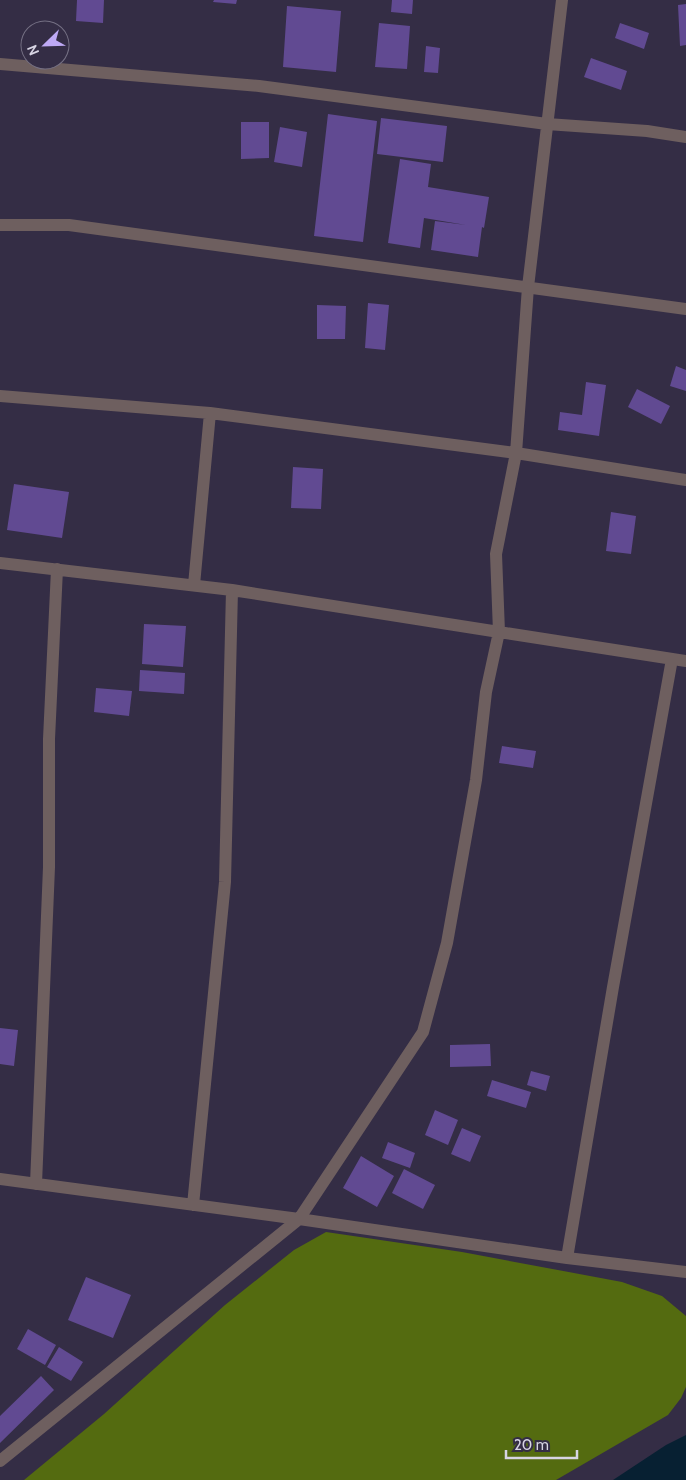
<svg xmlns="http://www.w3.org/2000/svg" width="686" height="1480" font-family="Cabin,sans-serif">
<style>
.forest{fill:#546b10}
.water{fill:#072032}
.building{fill:#614a92}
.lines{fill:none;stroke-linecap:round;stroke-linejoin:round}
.minor{stroke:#6e5f5f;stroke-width:12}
</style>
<rect width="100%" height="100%" fill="#342d45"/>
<!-- forest -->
<path class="forest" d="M326,1232L462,1252L622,1282L662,1296L686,1316V1387L681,1398L668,1415L556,1480H24L104,1414L225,1305L294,1250Z"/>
<!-- water -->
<path class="water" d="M686,1435V1480H613L666,1445Z"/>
<!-- building -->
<path class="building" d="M77,0H104L103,23L76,21Z
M214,0H237L236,4L213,2Z
M392,0H413L412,14L391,12Z
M686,4V45L680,46L678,5Z
M287,6L341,11L336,72L283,67Z
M379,23L410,26L407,69L375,67Z
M620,23L649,33L644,49L615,38Z
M426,46L440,48L438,73L424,72Z
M591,58L627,71L621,90L584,77Z
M328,114L377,121L363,242L314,236Z
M381,118L447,126L443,162L377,154Z
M241,122H269V158L241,159Z
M280,127L307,132L302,167L274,162Z
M400,159L431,164L428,187L489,197L484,228L482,227L478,257L431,250L435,221L466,225L424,218L420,248L388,243Z
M368,303L389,305L385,350L365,348Z
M317,305L346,306L345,339H317Z
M676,366L686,370V391L670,386Z
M586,382L606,385L599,436L558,430L560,412L582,415Z
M637,389L670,406L661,424L628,407Z
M293,467L323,469L321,509L291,508Z
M14,484L69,492L62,538L7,530Z
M611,512L636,516L631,554L606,551Z
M144,624L186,626L183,667L142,664Z
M140,670L185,673L184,694L139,691Z
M96,688L132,691L129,716L94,712Z
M502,746L536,751L533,768L499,763Z
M0,1028L18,1030L14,1066L0,1064Z
M490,1044L491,1066L450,1067V1045Z
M531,1071L550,1076L546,1091L527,1085Z
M492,1080L531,1092L526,1108L487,1096Z
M435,1110L458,1120L448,1145L425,1135Z
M462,1128L481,1136L470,1162L451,1154Z
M388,1142L415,1153L410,1168L382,1158Z
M361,1156L394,1176L377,1207L343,1188Z
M404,1169L435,1185L423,1209L392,1193Z
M86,1277L131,1295L113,1338L68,1320Z
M28,1329L56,1345L45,1365L17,1349Z
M59,1347L83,1362L71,1381L47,1367Z
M41,1376L54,1390L0,1443V1416Z"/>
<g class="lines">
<!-- minor -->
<path class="minor" d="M0,64L259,86L547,124L647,131L686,137
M0,225H69L686,309
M0,396L210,413L516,453L686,480
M0,563L232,590L499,632L496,554L516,453L528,287L562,0
M194,585L210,413
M0,1179L299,1219L567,1258L686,1272
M36,1184L49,867V739L57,569
M193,1205L225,882L232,590
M567,1258L613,987L672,659
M0,1461L299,1219L423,1032L447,943L476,780L486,692L499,632L686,661"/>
</g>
<!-- north arrow -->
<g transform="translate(45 45) rotate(247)"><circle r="24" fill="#342d45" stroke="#757084"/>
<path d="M0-4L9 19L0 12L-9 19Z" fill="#bea9f5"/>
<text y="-8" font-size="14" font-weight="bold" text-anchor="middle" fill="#d7d4e3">N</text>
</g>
<!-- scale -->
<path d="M506 1450v8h71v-8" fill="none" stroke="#d7d4e3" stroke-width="2.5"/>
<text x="514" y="1450" font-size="15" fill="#d7d4e3" stroke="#342d45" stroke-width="4" paint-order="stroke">20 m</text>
</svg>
